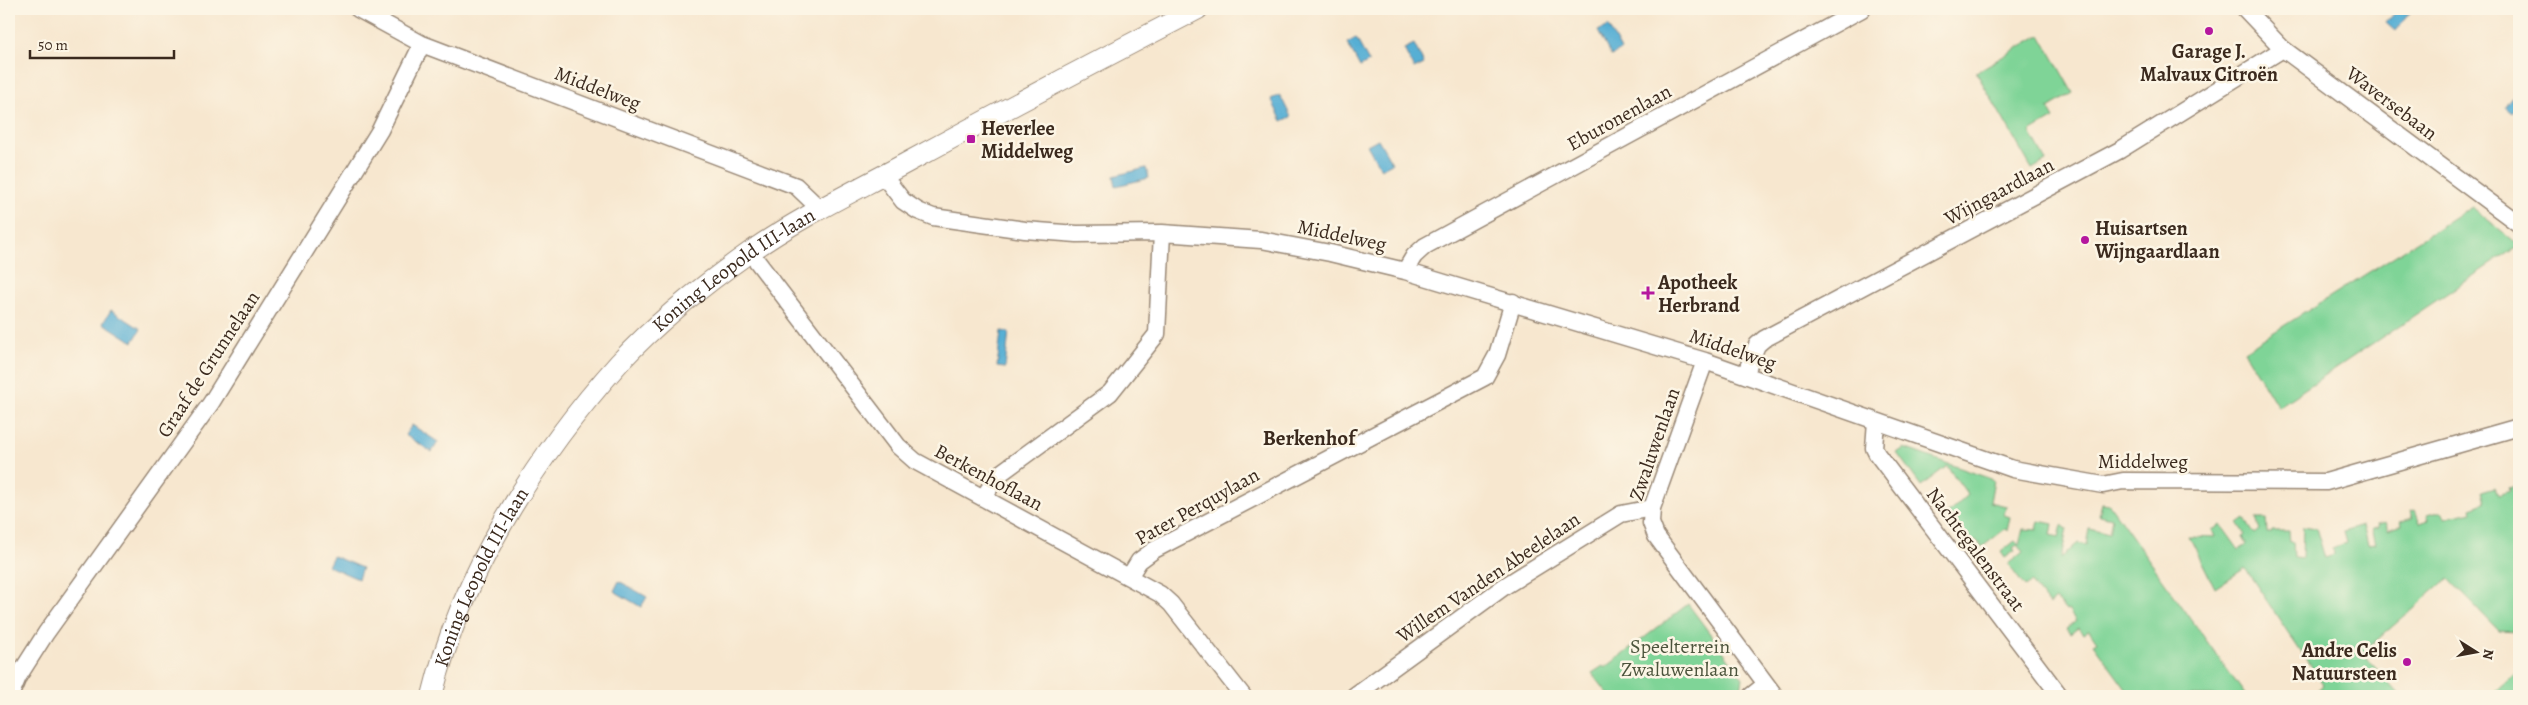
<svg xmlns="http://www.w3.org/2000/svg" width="2528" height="705" font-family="Alegreya,serif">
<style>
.green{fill:#7fd497;stroke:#5d7f5a}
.water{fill:#57afd4;stroke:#496c79}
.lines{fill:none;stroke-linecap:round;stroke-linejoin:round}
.minor-casing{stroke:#998876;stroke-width:19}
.tertiary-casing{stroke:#998876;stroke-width:22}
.minor{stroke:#fff;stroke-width:16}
.tertiary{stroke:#fff;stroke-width:20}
.poi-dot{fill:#b5179e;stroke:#fcf5e5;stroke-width:2}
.labels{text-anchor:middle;stroke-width:5;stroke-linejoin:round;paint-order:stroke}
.poi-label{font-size:20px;font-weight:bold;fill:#3b2a1e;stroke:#fcf5e5;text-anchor:start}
.street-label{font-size:20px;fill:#3b2a1e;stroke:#fcf5e5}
.park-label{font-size:20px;fill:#4c543c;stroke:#fcf5e5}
.neighbourhood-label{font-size:21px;font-weight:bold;fill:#3b2a1e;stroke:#fcf5e5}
</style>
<rect width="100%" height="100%" fill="#fcf5e5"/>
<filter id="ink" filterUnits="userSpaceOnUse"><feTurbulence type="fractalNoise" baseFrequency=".02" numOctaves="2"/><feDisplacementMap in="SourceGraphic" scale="10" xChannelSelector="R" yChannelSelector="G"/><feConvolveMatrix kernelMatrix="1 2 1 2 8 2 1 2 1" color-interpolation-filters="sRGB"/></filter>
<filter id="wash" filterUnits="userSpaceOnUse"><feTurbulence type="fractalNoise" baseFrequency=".0096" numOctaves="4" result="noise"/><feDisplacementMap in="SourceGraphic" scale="20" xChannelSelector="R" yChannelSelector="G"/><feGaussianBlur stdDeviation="1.12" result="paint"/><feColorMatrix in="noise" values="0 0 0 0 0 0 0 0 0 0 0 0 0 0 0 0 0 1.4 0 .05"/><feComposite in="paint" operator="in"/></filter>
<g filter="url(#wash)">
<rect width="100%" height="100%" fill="#f7e7cf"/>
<!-- green -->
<path class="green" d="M2040,35L2073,93L2048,108L2054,118L2030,132L2046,161L2032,169L1976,72Z
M2472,207L2519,245L2278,407L2244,351Z
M1904,448L1994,480L1990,502L2006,506L2004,515L2010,517L2007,531L2005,529L1982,547L1976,540L1967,548L1944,517L1968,495L1947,466L1921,486L1897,453Z
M2519,485V632L2499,631L2448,578L2362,653L2401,696H2311L2323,685L2245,568L2215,588L2189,536L2215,537L2212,530L2221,525L2239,550L2247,545L2243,537L2245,535L2238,524L2245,519L2255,534L2260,530L2256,519H2266L2267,533H2272V531H2289L2290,542H2293L2294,557L2302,558L2303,526L2316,528L2325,558L2334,555L2333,548L2346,543L2343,532L2363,526L2368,545L2376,544L2372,529L2378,528L2377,524L2385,522L2388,530L2401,525L2400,522L2413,518L2411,511L2415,510L2420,523L2429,520L2427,515L2441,511L2445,518L2472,512L2471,508L2485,503L2482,491L2495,487L2498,495L2510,491L2509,488Z
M2102,503L2109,504L2246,696H2131L2093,644L2097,642L2089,630L2083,634L2078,628L2070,634L2066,629L2076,621L2068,610L2066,611L2056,599L2049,605L2031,582L2025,587L2008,564L2023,552L2017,545L2013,548L2015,551L2005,558L2001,552L2015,541L2019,545L2023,529L2037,530L2039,521L2053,524L2051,535L2059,537L2062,525L2067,529L2061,558L2078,543L2086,545L2089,528L2109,533L2112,518L2099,515Z
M1688,604L1743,678L1740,695L1610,696L1592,673L1603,666L1605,668Z
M2519,670V696H2491Z"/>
<!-- water -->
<path class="water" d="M2398,9H2413L2395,31L2386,23Z
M1608,26L1621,50L1611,56L1598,31Z
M1356,38L1369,62L1360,67L1347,43Z
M1414,44L1424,64L1414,69L1404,49Z
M2519,87V103L2512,113L2505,107Z
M1280,95L1291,117L1282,121L1271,99Z
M1378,139L1392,163L1381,169L1367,145Z
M1146,168L1149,178L1116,186L1114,176Z
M111,310L141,329L133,342L103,323Z
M1001,331L1009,332L1005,368L997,367Z
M412,425L438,442L432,452L405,435Z
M333,556L362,568L358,579L328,566Z
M619,581L647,597L641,607L614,591Z"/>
</g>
<g filter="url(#ink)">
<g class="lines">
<defs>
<path id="minor" d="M358,9L422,44L796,186L820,209
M2245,9L2283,49L2519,224
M883,175L903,201L918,211L933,217L1025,230L1077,234L1162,233L1261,240L1330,253L1405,271L1705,361L2013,469L2103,485L2123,481L2326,482L2519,427
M750,252L898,446L915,461L1160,594L1171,604L1243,696
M1405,271L1414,256L1425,246L1862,9
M1705,361L1652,508L1651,523L1656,536L1775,696
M1745,375L1757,345L1764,339L2120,150L2283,49
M1876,421L1874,448L1877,454L2060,696
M983,498L998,475L1110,393L1157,334L1162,233
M1129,577L1139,561L1154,550L1485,377L1497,355L1513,302
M10,696L18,677L46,633L211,403L380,130L422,44
M1354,696L1505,586L1621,514L1652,508
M1751,696L1766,684"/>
<g id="tertiary">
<path id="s1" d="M432,696C462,573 535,457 619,363C656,323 706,283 750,252C800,217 855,191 908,162C1004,110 1101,59 1198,9"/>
</g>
</defs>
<!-- minor casing -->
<use href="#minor" class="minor-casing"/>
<!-- tertiary casing -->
<use href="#tertiary" class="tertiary-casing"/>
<!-- minor -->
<use href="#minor" class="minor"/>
<!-- tertiary -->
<use href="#tertiary" class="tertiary"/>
</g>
</g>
<!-- markers -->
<g class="poi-dot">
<circle cx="2209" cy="31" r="5"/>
<rect x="966" y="134" width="10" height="10" rx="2.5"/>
<circle cx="2085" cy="240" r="5"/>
<path d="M1645.5 285.5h5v5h5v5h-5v5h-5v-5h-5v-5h5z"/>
<circle cx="2407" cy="662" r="5"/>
</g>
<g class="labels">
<!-- poi labels -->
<g class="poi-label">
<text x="2209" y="58" text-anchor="middle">Garage J.<tspan x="2209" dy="23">Malvaux Citroën</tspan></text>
<text x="981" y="135">Heverlee<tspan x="981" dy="23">Middelweg</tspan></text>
<text x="2095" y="235">Huisartsen<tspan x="2095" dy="23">Wijngaardlaan</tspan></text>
<text x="1658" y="289">Apotheek<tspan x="1658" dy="23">Herbrand</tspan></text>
<text x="2397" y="657" text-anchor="end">Andre Celis<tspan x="2397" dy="23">Natuursteen</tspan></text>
</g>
<!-- street labels -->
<g class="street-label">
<text transform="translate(598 88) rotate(21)" y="7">Middelweg</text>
<text transform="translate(2392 103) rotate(37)" y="7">Waversebaan</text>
<text transform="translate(1619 117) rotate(-29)" y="7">Eburonenlaan</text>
<text transform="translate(1999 191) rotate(-28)" y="7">Wijngaardlaan</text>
<text transform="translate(1342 235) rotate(12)" y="7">Middelweg</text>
<text dy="7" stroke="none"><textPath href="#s1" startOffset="534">Koning Leopold III-laan</textPath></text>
<text transform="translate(1733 349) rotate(19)" y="7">Middelweg</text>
<text transform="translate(208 364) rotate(-57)" y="7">Graaf de Grunnelaan</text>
<text transform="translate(1654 444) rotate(-71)" y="7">Zwaluwenlaan</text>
<text x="2143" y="468">Middelweg</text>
<text transform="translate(989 477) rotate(28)" y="7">Berkenhoflaan</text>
<text transform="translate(1197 506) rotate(-29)" y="7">Pater Perquylaan</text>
<text transform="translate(1976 549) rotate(53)" y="7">Nachtegalenstraat</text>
<text transform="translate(1488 577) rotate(-34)" y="7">Willem Vanden Abeelelaan</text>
<text dy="7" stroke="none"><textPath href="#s1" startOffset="129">Koning Leopold III-laan</textPath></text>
</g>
<!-- park labels -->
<g class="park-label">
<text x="1680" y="653">Speelterrein<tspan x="1680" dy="23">Zwaluwenlaan</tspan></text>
</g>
<!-- neighbourhood labels -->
<g class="neighbourhood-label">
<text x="1309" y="445">Berkenhof</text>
</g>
</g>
<!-- margin -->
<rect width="2528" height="705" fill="none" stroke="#fcf5e5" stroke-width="30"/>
<!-- north arrow -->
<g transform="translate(2476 652) rotate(101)" stroke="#fcf5e5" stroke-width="4" paint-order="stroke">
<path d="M0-4L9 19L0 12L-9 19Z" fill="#3b2a1e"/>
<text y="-8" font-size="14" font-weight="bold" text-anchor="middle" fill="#3b2a1e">N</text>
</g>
<!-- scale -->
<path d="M30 50v8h144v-8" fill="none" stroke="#3b2a1e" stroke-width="2.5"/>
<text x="38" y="50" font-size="15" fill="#3b2a1e" stroke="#fcf5e5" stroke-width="4" paint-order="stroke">50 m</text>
</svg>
